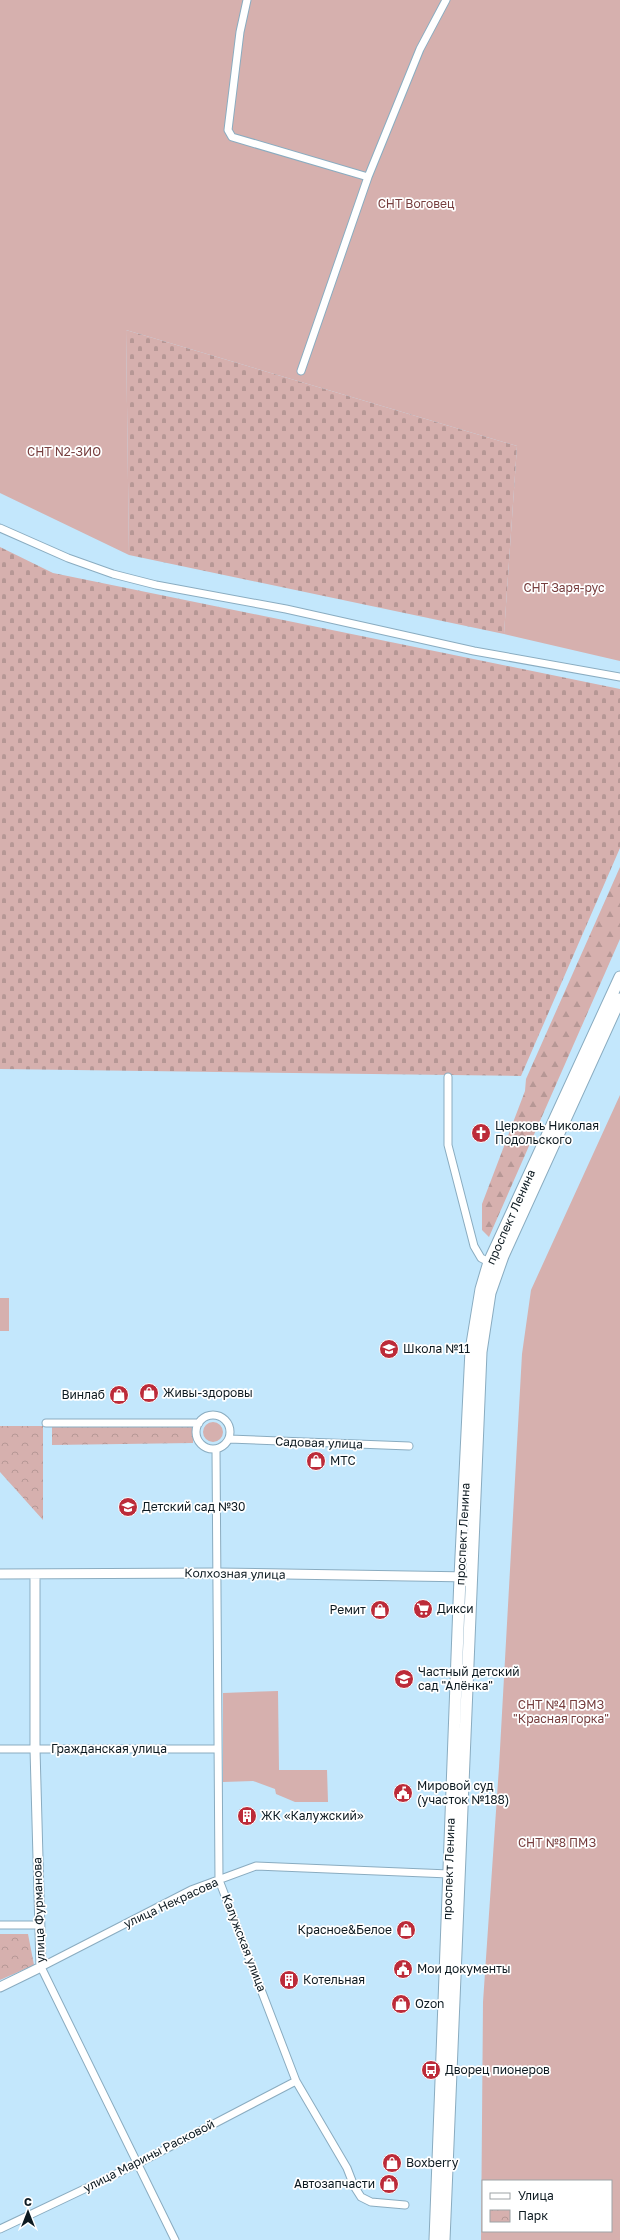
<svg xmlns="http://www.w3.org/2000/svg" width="620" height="2240" font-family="'Golos Text',sans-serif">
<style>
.green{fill:#d6b0ae;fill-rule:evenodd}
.forest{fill:url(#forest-firs)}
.cemetery{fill:url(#cemetery-stones)}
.park{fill:url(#park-crowns)}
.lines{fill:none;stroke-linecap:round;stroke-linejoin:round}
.street-casing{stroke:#8aacc0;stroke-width:9}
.secondary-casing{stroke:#8aacc0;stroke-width:11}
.primary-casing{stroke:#8aacc0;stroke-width:13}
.street{stroke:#fff;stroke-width:7}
.secondary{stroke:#fff;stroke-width:9}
.primary{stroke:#fff;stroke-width:11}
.labels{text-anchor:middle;stroke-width:3.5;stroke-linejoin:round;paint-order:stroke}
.park-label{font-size:12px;fill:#763d3d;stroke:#fff}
.poi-label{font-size:12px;fill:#0d1a21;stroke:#fff;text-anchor:start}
.street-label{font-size:12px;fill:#0d1a21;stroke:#fff}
</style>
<defs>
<pattern id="forest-firs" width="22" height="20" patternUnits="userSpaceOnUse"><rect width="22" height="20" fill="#d6b0ae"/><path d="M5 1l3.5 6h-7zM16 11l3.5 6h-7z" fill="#b69795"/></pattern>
<pattern id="cemetery-stones" width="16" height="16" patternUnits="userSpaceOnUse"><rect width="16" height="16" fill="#d6b0ae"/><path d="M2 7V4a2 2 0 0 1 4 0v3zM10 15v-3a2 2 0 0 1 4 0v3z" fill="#b69795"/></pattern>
<pattern id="park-crowns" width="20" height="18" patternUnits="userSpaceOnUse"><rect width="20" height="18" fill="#d6b0ae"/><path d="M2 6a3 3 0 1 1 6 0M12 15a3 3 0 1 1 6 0" fill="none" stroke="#b69795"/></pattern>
</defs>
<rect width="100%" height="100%" fill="#c3e7fc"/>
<!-- green -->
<path class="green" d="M0,0H620V661L504,634L517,446L126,330L129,555L0,493Z
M620,1095V2240H481L483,2002L499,1767L522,1354L531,1290ZM483,2181H611V2231H483Z
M0,1298H9V1331H0Z
M203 1432a10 10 0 1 1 20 0a10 10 0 1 1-20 0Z
M278,1691L279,1770H327L328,1802H295L276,1794L275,1789L253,1781L223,1782V1693Z"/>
<!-- forest -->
<path class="forest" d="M620,867V939L489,1237L482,1230V1204L525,1091L526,1079Z"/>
<!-- cemetery -->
<path class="cemetery" d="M126,330L517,446L504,634L129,555Z
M0,547L53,573L620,689V848L521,1076L0,1069Z"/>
<!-- park -->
<path class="park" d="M0,1426H43V1520L0,1472Z
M193,1426V1443L52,1445V1427Z
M0,1934H28L34,1965L0,1980Z"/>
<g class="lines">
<defs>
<path id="street" d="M247,0L240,32L228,130L232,137L368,177
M301,371L368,177L420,49L446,0
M0,528L68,558L113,574L156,585L286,609L474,651L620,677
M448,1077V1145L474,1246L481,1258L489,1262
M196 1432a17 17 0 1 1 34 0a17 17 0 1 1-34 0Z
M46,1423H199
M229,1439L409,1446
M216,1449L219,1880L296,2081L347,2168L354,2186L361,2197L371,2202L405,2205
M0,1749H218
M0,1925H39
M0,2229L137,2164L296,2081
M175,2240L41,1967L191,1890L256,1866L449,1874"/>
<path id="secondary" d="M0,1574L217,1573L471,1577
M0,1987L41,1967L35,1749V1574"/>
<path id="primary" d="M435,2240L460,1577L471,1350L481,1289L489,1262L620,977
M444,2240L481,1352L490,1293L503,1256L620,999"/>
</defs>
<!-- street casing -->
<use href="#street" class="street-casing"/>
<!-- secondary casing -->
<use href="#secondary" class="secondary-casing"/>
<!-- primary casing -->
<use href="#primary" class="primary-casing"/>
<!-- street -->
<use href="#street" class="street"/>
<!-- secondary -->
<use href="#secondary" class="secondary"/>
<!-- primary -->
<use href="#primary" class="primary"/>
</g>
<!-- icons -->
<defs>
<symbol id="church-disc" viewBox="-11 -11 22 22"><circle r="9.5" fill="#bc2b39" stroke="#fff"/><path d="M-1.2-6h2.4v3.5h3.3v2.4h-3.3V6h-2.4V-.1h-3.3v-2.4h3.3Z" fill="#fff"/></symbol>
<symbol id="school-disc" viewBox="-11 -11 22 22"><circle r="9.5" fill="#bc2b39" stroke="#fff"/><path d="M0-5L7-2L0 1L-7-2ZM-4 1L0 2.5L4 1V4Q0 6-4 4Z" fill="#fff"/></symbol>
<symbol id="shop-disc" viewBox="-11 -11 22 22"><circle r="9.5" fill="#bc2b39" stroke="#fff"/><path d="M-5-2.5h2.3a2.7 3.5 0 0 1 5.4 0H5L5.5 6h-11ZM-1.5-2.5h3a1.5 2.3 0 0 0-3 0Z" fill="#fff"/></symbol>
<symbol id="supermarket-disc" viewBox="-11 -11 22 22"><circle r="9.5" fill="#bc2b39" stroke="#fff"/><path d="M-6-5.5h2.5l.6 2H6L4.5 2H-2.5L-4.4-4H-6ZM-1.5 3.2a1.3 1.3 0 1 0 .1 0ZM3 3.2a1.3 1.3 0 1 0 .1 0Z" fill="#fff"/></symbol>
<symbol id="civic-disc" viewBox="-11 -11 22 22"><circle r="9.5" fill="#bc2b39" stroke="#fff"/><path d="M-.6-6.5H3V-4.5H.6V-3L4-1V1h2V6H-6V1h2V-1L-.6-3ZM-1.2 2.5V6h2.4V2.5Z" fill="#fff"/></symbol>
<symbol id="building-disc" viewBox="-11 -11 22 22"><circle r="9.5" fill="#bc2b39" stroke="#fff"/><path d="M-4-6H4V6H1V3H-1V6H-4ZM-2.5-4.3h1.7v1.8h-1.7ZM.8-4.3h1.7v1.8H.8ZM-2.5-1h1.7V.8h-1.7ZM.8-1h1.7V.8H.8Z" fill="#fff"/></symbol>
<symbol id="bus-disc" viewBox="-11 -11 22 22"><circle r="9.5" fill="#bc2b39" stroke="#fff"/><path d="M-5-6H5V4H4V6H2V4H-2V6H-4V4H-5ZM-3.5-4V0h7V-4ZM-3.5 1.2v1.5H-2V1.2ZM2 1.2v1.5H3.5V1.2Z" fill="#fff"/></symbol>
</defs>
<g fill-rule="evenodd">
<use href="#church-disc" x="470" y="1122" width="22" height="22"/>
<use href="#school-disc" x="378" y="1338" width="22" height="22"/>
<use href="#shop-disc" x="138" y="1382" width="22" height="22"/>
<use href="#shop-disc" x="108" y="1384" width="22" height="22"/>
<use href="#shop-disc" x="305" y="1450" width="22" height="22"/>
<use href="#school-disc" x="117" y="1496" width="22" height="22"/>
<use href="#supermarket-disc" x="412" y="1598" width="22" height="22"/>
<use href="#shop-disc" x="369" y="1599" width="22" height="22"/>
<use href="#school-disc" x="393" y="1668" width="22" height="22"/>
<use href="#civic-disc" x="392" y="1782" width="22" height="22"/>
<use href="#building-disc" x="236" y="1805" width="22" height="22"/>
<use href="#shop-disc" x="395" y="1919" width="22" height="22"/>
<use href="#civic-disc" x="392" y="1958" width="22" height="22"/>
<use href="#building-disc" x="278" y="1969" width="22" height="22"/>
<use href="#shop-disc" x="390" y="1993" width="22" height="22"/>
<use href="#bus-disc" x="420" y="2059" width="22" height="22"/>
<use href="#shop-disc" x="381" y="2152" width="22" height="22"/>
<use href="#shop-disc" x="378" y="2173" width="22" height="22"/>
</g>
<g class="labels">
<!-- park labels -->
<g class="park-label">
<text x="416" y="208">СНТ Воговец</text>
<text x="64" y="456">СНТ N2-ЗИО</text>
<text x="564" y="592">СНТ Заря-рус</text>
<text x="561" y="1709">СНТ №4 ПЭМЗ<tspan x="561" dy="14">"Красная горка"</tspan></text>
<text x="557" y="1847">СНТ №8 ПМЗ</text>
</g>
<!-- poi labels -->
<g class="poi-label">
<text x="495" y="1130">Церковь Николая<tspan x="495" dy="14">Подольского</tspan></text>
<text x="403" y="1353">Школа №11</text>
<text x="163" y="1397">Живы-здоровы</text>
<text x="105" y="1399" text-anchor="end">Винлаб</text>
<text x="330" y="1465">МТС</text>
<text x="142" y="1511">Детский сад №30</text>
<text x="437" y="1613">Дикси</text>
<text x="366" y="1614" text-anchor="end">Ремит</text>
<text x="418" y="1676">Частный детский<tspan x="418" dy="14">сад "Алёнка"</tspan></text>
<text x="417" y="1790">Мировой суд<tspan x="417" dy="14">(участок №188)</tspan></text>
<text x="261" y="1820">ЖК «Калужский»</text>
<text x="392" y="1934" text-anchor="end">Красное&amp;Белое</text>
<text x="417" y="1973">Мои документы</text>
<text x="303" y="1984">Котельная</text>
<text x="415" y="2008">Ozon</text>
<text x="445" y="2074">Дворец пионеров</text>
<text x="406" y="2167">Boxberry</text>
<text x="375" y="2188" text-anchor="end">Автозапчасти</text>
</g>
<!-- street labels -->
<g class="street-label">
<text transform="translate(511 1217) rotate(-66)" y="4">проспект Ленина</text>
<text transform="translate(319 1443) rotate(2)" y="4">Садовая улица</text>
<text transform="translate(463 1534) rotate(-87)" y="4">проспект Ленина</text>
<text transform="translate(235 1574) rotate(1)" y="4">Колхозная улица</text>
<text x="109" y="1753">Гражданская улица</text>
<text transform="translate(449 1869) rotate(-88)" y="4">проспект Ленина</text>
<text transform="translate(171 1903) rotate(-25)" y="4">улица Некрасова</text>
<text transform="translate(39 1910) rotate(-92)" y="4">улица Фурманова</text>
<text transform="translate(244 1943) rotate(69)" y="4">Калужская улица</text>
<text transform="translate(149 2156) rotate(-27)" y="4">улица Марины Расковой</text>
</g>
</g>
<!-- legend -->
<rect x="482" y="2180" width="130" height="52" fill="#ffffff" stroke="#9ea3a6"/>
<rect x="490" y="2193" width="20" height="6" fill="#ffffff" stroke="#9ea3a6"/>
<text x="518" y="2200" font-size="12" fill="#0d1a21">Улица</text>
<rect x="490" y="2210" width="20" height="12" fill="url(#park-crowns)" stroke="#9ea3a6"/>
<text x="518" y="2220" font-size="12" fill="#0d1a21">Парк</text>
<!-- north arrow -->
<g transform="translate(28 2212)" stroke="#ffffff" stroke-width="3" paint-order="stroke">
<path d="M0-3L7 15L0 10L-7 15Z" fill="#0d1a21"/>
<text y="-6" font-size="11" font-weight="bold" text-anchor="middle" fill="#0d1a21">С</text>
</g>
</svg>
